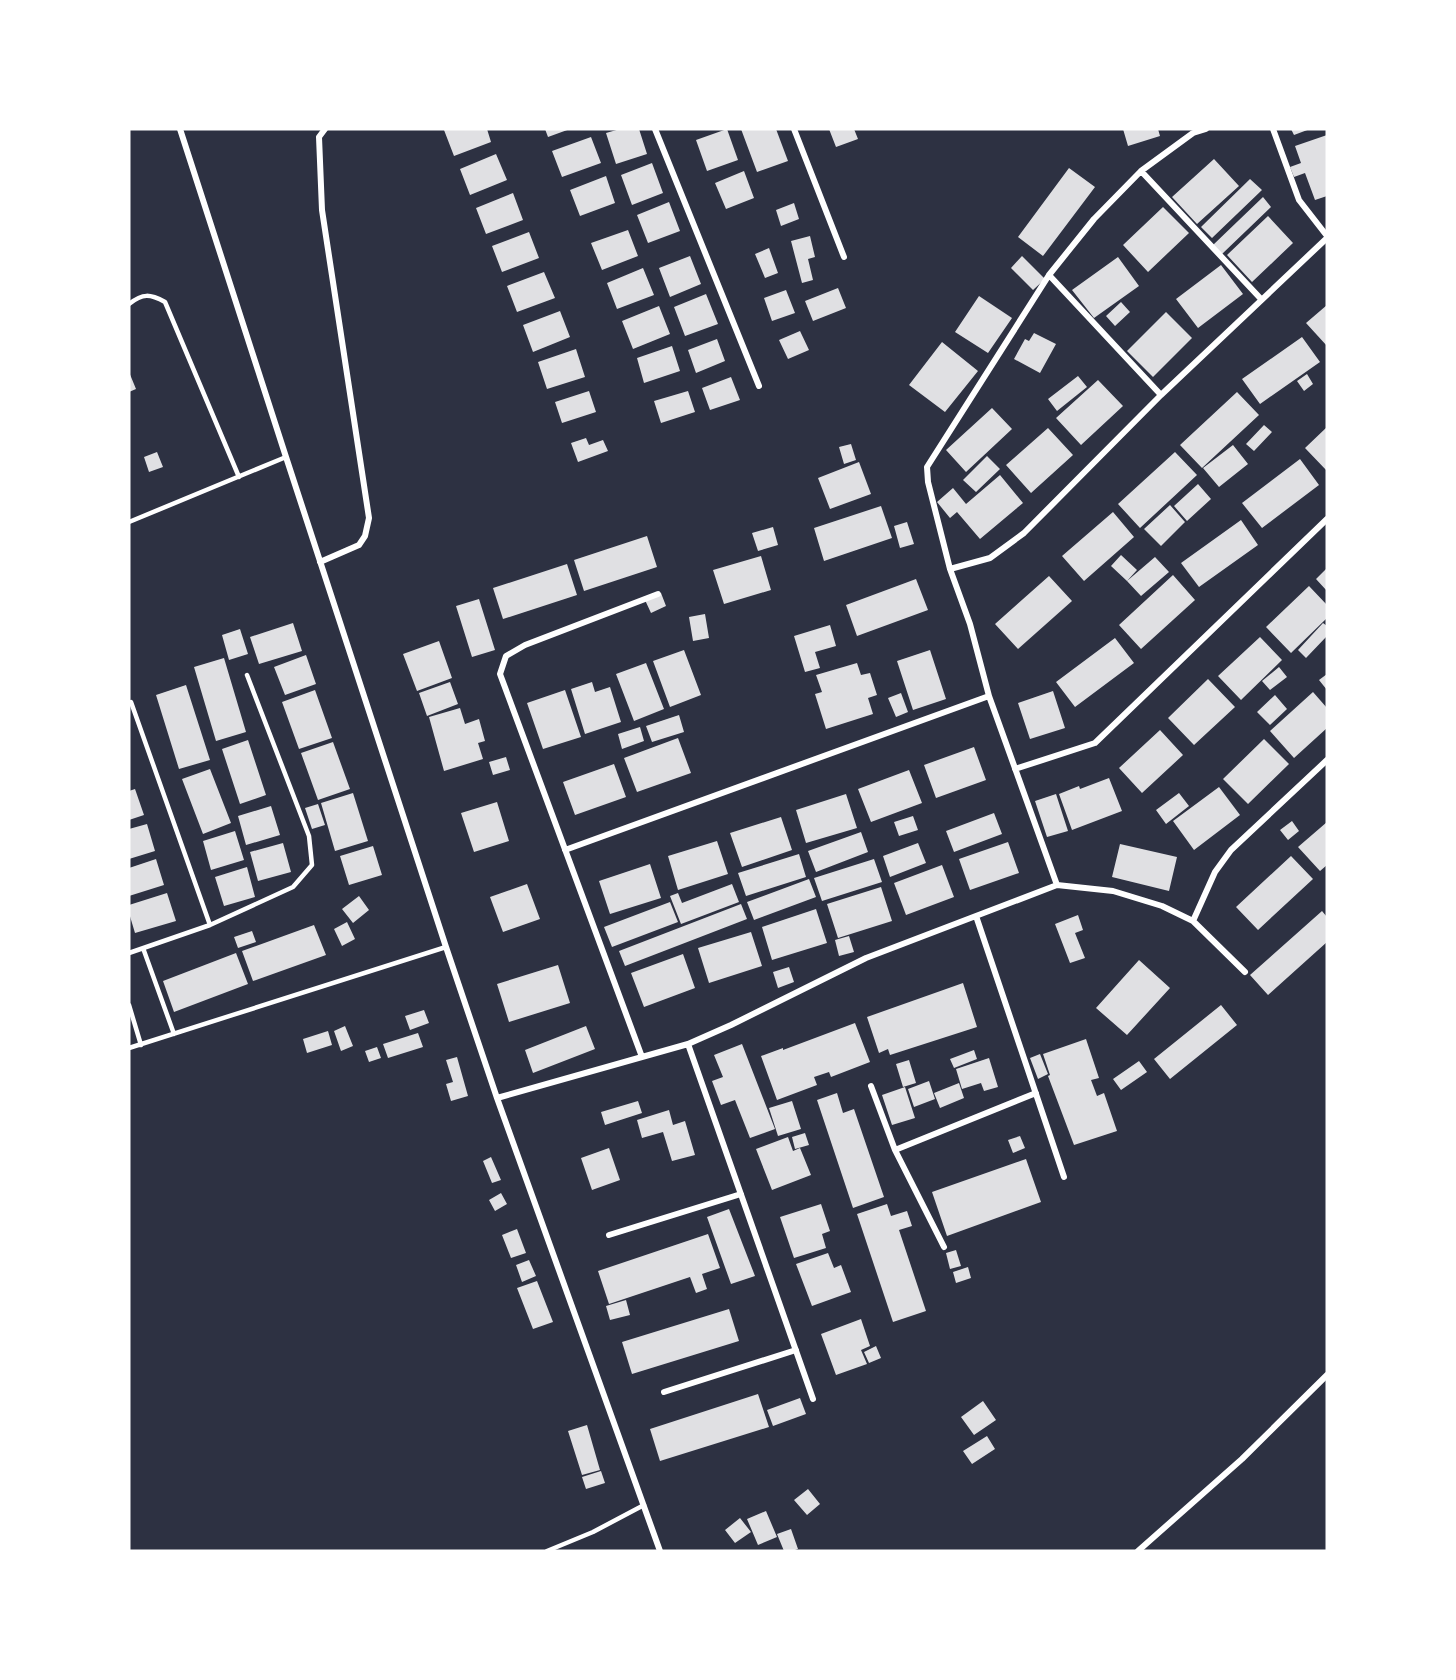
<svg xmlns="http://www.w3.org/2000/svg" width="1456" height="1680" font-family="Inter,sans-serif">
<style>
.building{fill:#e0e0e3}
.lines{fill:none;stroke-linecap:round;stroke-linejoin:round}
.service{stroke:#fff;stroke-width:4.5}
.minor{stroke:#fff;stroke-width:6}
</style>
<rect width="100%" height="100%" fill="#2d3142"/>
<!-- building -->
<path class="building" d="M447,129H487L491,142L454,156L444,130Z
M545,129H570L548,137Z
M620,129H639L647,154L616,164L606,133Z
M727,129L738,160L707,171L696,140Z
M741,129H776L788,161L757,172Z
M829,129H854L858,139L836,147Z
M1123,129H1158L1160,136L1128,146Z
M1291,129H1310L1294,135Z
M1327,135V196L1315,200L1305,173L1294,177L1290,167L1301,163L1295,146Z
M591,137L601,163L562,177L552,151Z
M496,154L507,180L470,195L460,169Z
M1214,159L1239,186L1197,224L1172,197Z
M652,163L663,193L632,205L621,175Z
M1069,168L1095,187L1043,256L1018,237Z
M744,171L754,198L726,209L715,183Z
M606,176L615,203L580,216L570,190Z
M1250,179L1262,190L1212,238L1201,227Z
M513,193L523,220L486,234L476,208Z
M1263,197L1271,207L1222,254L1213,245Z
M669,202L680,231L648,243L637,215Z
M794,203L799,219L781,226L776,210Z
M1163,207L1189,233L1148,272L1123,245Z
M1268,216L1293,243L1252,282L1227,255Z
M628,230L638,256L602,270L591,243Z
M529,232L539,258L502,272L492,246Z
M810,236L815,257L808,259L813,280L802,283L791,241Z
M769,248L778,273L765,278L755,254Z
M690,256L701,284L670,297L659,268Z
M1022,256L1045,279L1033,290L1011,268Z
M1118,257L1139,286L1094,318L1072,290Z
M1221,265L1243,294L1198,328L1176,299Z
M643,268L654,295L617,309L607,283Z
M544,272L555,298L517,312L507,286Z
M838,288L846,308L813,321L805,301Z
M786,290L795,313L772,321L764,298Z
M706,294L718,324L685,336L674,307Z
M979,296L1012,318L988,353L955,332Z
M1121,302L1130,312L1115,326L1106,316Z
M1327,305V346L1306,323Z
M659,306L670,334L633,349L622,321Z
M560,311L570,337L533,352L523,325Z
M1166,312L1192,338L1153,377L1127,351Z
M800,331L809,350L788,359L779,340Z
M1034,333L1056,344L1040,373L1014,359L1025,339L1029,341Z
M1302,337L1320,362L1260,404L1242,379Z
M717,339L725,361L696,373L688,350Z
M942,342L978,371L945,412L909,385Z
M672,346L680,371L644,383L637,358Z
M576,349L585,377L547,389L538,362Z
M129,372L136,389L129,392Z
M1307,374L1313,384L1304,391L1297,381Z
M1078,376L1087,387L1057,411L1048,399Z
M731,377L740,400L710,410L702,388Z
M1098,380L1123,406L1081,445L1056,418Z
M589,391L596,412L562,423L555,402Z
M688,391L695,412L661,423L654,401Z
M1237,392L1259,415L1202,468L1180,445Z
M992,408L1012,429L966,472L946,450Z
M1264,425L1272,432L1254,451L1246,444Z
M1327,427V471L1305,448Z
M1048,428L1073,455L1031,493L1006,465Z
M586,438L589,445L603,440L608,451L578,462L571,443Z
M851,444L856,460L844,464L839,447Z
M1233,445L1248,464L1219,487L1203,468Z
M157,452L163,467L149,472L144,457Z
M1175,452L1197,475L1140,528L1118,504Z
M987,456L1000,469L976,492L963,480Z
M1300,459L1319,485L1262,528L1242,503Z
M859,462L871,494L830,509L818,478Z
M1000,475L1023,503L980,539L957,512L950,518L937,502L953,488L966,504Z
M1198,484L1211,499L1187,521L1174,506Z
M1170,505L1185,522L1161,546L1144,529Z
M881,506L892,538L824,561L814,528Z
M1113,512L1134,537L1084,581L1062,556Z
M1241,520L1258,545L1199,587L1181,563Z
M907,522L914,544L900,548L894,526Z
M773,527L778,545L758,551L752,533Z
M647,536L657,567L584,591L574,560Z
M1121,555L1137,570L1127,581L1111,566Z
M761,556L771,590L724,604L713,570Z
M1155,557L1169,572L1141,596L1127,581Z
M567,564L577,595L503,619L493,588Z
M1327,568V591L1316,579Z
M1173,575L1195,600L1141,649L1119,625Z
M1049,576L1072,601L1018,649L995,624Z
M916,579L928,610L857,636L846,605Z
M1309,586L1327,605V618L1291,653L1266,627Z
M661,593L666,606L651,613L645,600Z
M479,599L495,650L472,657L456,606Z
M705,614L709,638L693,641L689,617Z
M293,623L302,651L259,664L250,637Z
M1323,623L1327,626V636L1306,658L1298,650Z
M830,625L836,646L815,652L820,668L805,672L794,636Z
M240,629L248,654L229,660L222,635Z
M1260,637L1282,660L1241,700L1218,676Z
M1115,638L1134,663L1075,707L1056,682Z
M439,641L452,678L417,691L403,654Z
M684,650L701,695L670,707L653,661Z
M930,650L946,699L913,710L897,661Z
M306,655L316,684L285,695L274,667Z
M224,658L246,732L216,741L194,667Z
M646,663L664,709L634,721L616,674Z
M857,663L861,675L870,673L877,695L868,698L873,714L826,729L815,694L822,692L816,675Z
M1279,667L1287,677L1270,690L1262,681Z
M1327,674V690L1319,680Z
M1208,679L1235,707L1194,745L1168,718Z
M450,682L458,704L427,716L419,693Z
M592,682L595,692L610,687L621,722L585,734L571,689Z
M186,685L210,760L179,769L156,695Z
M315,690L332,738L299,749L282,702Z
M565,690L581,737L543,749L527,703Z
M1053,691L1065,728L1030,739L1018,703Z
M1313,692L1327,708V728L1294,758L1270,731Z
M901,693L908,712L896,717L888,698Z
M1275,695L1287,709L1270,725L1257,712Z
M460,708L465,724L479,719L485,741L478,743L483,759L444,771L429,717Z
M679,715L684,732L652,742L646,726Z
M640,727L644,741L622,749L618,734Z
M1160,730L1183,755L1142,793L1119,768Z
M678,738L691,773L637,792L624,758Z
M1264,739L1289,764L1248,804L1223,779Z
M248,740L266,795L240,804L222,749Z
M333,742L350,789L318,800L301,753Z
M974,747L986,780L936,798L924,765Z
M506,757L510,770L493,775L489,762Z
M614,764L626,797L575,815L563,782Z
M210,769L231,823L203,834L182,779Z
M909,770L922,803L871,822L858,789Z
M1109,778L1122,811L1072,830L1059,794L1079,786L1080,789Z
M1219,787L1240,815L1194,850L1173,821Z
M135,789L144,815L129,820V791Z
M353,793L368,841L335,851L321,803Z
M1179,793L1189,806L1166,824L1156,810Z
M846,794L857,828L806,843L796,810Z
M1056,794L1068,831L1047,837L1035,801Z
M497,802L509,841L474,852L461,813Z
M318,804L325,825L312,829L305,808Z
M271,806L280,835L246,845L238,816Z
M994,813L1002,834L954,852L946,831Z
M913,816L918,830L899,836L894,822Z
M781,817L792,850L742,867L730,833Z
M1292,821L1299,831L1288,840L1280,830Z
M1327,822V865L1320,871L1298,847Z
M147,824L155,851L129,859V829Z
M235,831L244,860L211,870L203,841Z
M861,832L868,852L816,872L808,851Z
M717,841L728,874L678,890L668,856Z
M1008,842L1019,873L970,890L959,859Z
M283,843L291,872L258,881L250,852Z
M918,843L926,863L890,877L883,856Z
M1120,844L1177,857L1169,891L1112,877Z
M373,846L382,875L349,885L340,856Z
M799,854L806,877L746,896L738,873Z
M1291,856L1313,879L1258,930L1236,907Z
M156,859L164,885L129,896V868Z
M874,859L882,882L822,901L814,878Z
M650,864L661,898L610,914L599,881Z
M942,865L954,897L906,915L894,883Z
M247,867L255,897L224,906L215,877Z
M809,879L816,897L754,920L747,902Z
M527,884L540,919L503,932L490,897Z
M732,884L739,902L681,924L670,896L678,893L682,903Z
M881,887L892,921L838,938L827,904Z
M167,893L176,921L135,933L129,913V905Z
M359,896L369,910L353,923L342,909Z
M670,902L678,922L612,947L604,927Z
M741,904L747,919L625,966L619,951Z
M816,909L827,943L772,960L762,927Z
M1322,911L1327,917V942L1268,995L1250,975Z
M1078,915L1083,930L1075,933L1085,958L1070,963L1055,924Z
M347,922L355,939L342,946L334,929Z
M314,925L326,955L253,981L242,951Z
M252,931L256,942L238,948L234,937Z
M751,932L762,966L709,983L698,948Z
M849,936L854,952L839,956L835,940Z
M236,953L248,984L174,1012L163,981Z
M683,954L695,988L644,1007L631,973Z
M1139,960L1170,988L1127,1035L1096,1008Z
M558,965L570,1003L509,1022L497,984Z
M789,967L794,982L778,988L773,972Z
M963,983L977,1027L890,1055L888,1049L879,1053L867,1017Z
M1221,1005L1237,1025L1170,1079L1154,1059Z
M424,1010L429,1023L410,1030L405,1016Z
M855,1023L870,1062L831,1077L829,1072L814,1077L817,1085L777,1100L761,1056L783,1048V1050Z
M345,1026L353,1046L341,1051L334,1031Z
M586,1026L595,1049L533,1073L525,1050Z
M328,1031L332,1045L307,1053L303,1039Z
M418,1033L423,1047L388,1058L383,1044Z
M1086,1039L1099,1078L1091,1080L1097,1096L1104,1093L1117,1131L1074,1145L1048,1076L1050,1075L1043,1054Z
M742,1044L775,1129L750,1138L735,1100L721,1105L712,1081L723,1077L714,1055Z
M377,1047L381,1058L369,1062L365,1051Z
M974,1050L977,1059L954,1068L950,1059Z
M1040,1054L1048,1074L1038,1079L1030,1058Z
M457,1057L468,1096L451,1101L446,1084L453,1082L446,1060Z
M989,1058L998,1087L984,1091L981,1083L962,1089L956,1069Z
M909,1060L916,1083L903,1087L896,1064Z
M1139,1061L1147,1072L1121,1090L1113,1079Z
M929,1081L935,1099L914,1107L908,1089Z
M959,1083L964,1098L940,1108L934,1093Z
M905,1087L915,1118L892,1125L882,1095Z
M837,1093L843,1113L854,1109L884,1197L853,1208L817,1100Z
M638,1101L642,1113L605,1125L601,1112Z
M792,1101L801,1129L778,1136L769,1108Z
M669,1110L673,1125L685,1121L695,1155L672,1161L663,1132L642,1138L637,1120Z
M805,1133L809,1145L795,1149L792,1137Z
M1020,1136L1025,1148L1013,1153L1008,1140Z
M788,1137L793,1151L800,1148L811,1175L772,1190L756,1149Z
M609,1148L620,1180L592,1190L581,1158Z
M491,1157L501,1180L492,1183L483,1161Z
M1026,1159L1041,1202L947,1236L932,1192Z
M501,1193L507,1204L495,1211L489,1200Z
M821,1204L830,1231L822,1234L826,1248L794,1258L780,1217Z
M887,1204L891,1216L907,1211L912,1226L899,1230L926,1311L893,1322L857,1214Z
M729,1209L755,1276L731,1284L707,1217Z
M517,1229L526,1253L511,1258L502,1235Z
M708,1234L720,1268L702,1274L707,1289L696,1293L690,1277L609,1304L598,1271Z
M956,1250L961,1266L950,1269L946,1253Z
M828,1253L834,1268L841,1265L851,1292L812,1306L796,1264Z
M529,1260L536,1276L522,1282L516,1265Z
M968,1267L971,1278L956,1283L953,1272Z
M537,1281L553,1322L533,1329L517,1288Z
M626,1300L630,1315L610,1320L606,1306Z
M729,1309L739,1341L632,1374L622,1342Z
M861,1319L870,1346L861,1350L867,1364L836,1375L821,1334Z
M876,1346L881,1358L869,1363L864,1352Z
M758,1394L769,1427L660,1461L650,1429Z
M800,1398L806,1414L773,1426L767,1410Z
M983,1401L996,1420L974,1435L961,1417Z
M587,1425L600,1470L582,1475L568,1431Z
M987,1436L995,1449L972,1464L963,1451Z
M601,1471L605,1483L586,1489L582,1477Z
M808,1489L820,1504L807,1515L794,1500Z
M766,1511L777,1537L758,1545L747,1519Z
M740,1518L751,1532L735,1543L725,1530Z
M791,1529L798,1549L792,1551H784L777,1534Z"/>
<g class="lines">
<!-- service -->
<path class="service" d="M129,304C143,293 150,294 165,302L239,477
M129,522L286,457
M131,702L210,925
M143,948L174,1034
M129,953L210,925L293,887L312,865L309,836L247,675
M129,1005L141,1045
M129,1048L446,947
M547,1551L593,1532L644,1505"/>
<!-- minor -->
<path class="minor" d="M180,129L286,457L446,947L497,1098L660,1551
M655,129L759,386
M794,129L844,257
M1273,129L1299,200L1327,236
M1141,171L1261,299
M1049,275L1161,395
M320,562L359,545L365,536L369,518L322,210L319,137L325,129
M950,569L990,558L1024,533L1161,395L1327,238
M1015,769L1095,743L1327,519
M565,850L989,696
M1057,885L989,696L970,624L950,569L928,482L927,467L1049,275L1094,219L1141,171L1193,133L1206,129
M976,916L1064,1177
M1193,921L1215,872L1231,850L1327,760
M688,1044L813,1399
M642,1057L500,674L506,656L525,645L658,594
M871,1086L895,1150L944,1247
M497,1098L688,1044L731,1025L866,958L1057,885L1113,891L1162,906L1193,921L1245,972
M895,1150L1036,1093
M609,1235L741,1194
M664,1392L796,1350
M1138,1551L1242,1459L1327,1375"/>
</g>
<!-- border -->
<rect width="1456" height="1680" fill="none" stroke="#ffffff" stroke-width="261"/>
</svg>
